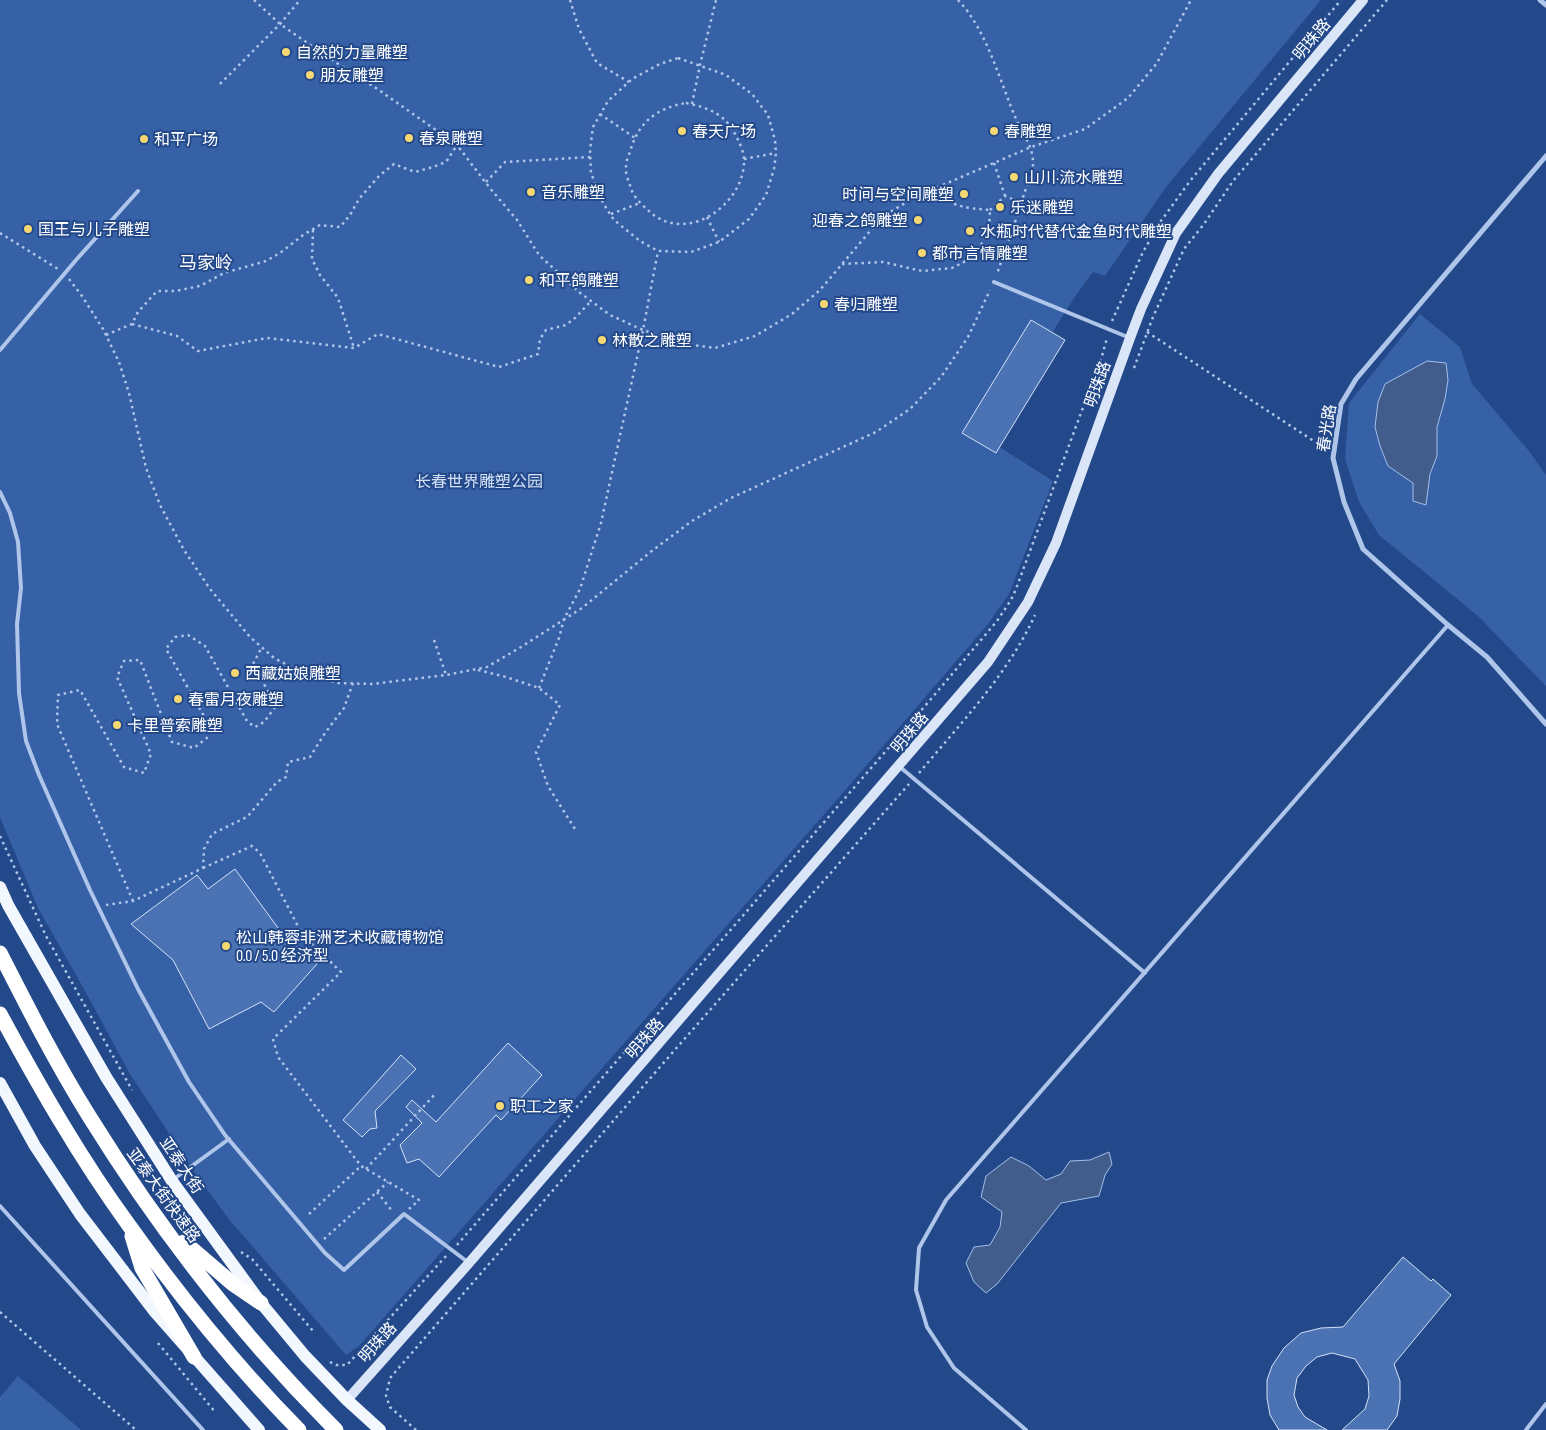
<svg xmlns="http://www.w3.org/2000/svg" width="1546" height="1430" font-family="'Sofia Sans Condensed','Noto Sans SC',sans-serif">
<style>
.green{fill:#3761a7}
.water{fill:#425d8c;stroke:#a3c0eb}
.building{fill:#4b72b2;stroke:#d4e2f8}
.lines{fill:none;stroke-linecap:round;stroke-linejoin:round}
.path{stroke:#afc6ea;stroke-width:2.5;stroke-dasharray:2.5 4;stroke-linecap:butt}
.lane{stroke:#afc6ea;stroke-width:4}
.street{stroke:#afc6ea;stroke-width:5}
.secondary{stroke:#dae5f8;stroke-width:10}
.primary{stroke:#f3f7fe;stroke-width:12}
.highway{stroke:#fff;stroke-width:15}
.poi-dot{fill:#f6d872;stroke:#23498a;stroke-width:2}
.labels{text-anchor:middle;stroke-width:4;stroke-linejoin:round;paint-order:stroke}
.street-label{font-size:16px;fill:#fff;stroke:#23498a}
.poi-label{font-size:16px;fill:#fff;stroke:#23498a;text-anchor:start}
.park-label{font-size:16px;fill:#d4e2f8;stroke:#23498a}
.neighbourhood-label{font-size:18px;fill:#fff;stroke:#23498a}
</style>
<rect width="100%" height="100%" fill="#23498a"/>
<!-- green -->
<path class="green" d="M0,0H1321L1166,187L1105,276L1093,272L1076,295L985,438L1053,481L1009,594L988,624L848,787L360,1345L346,1355L228,1218L197,1176L130,1074L84,989L38,908L0,817Z
M1420,314L1460,347L1472,384L1529,451L1546,475V686L1478,616L1379,535L1359,502L1345,459L1349,403Z
M18,1376L81,1430H0V1397Z"/>
<!-- water -->
<path class="water" d="M1427,361L1446,363L1448,380L1445,399L1437,427V456L1430,474L1426,505L1413,501V483L1388,466L1380,446L1375,427L1378,402L1385,384Z
M1109,1152L1112,1164L1105,1175L1099,1196L1061,1203L997,1284L986,1293L974,1282L966,1263L974,1247L990,1245L1000,1227L1002,1212L981,1197L986,1176L1011,1157L1029,1166L1046,1180L1061,1174L1070,1161L1090,1160Z"/>
<!-- building -->
<path class="building" d="M1031,320L1065,340L996,453L962,433Z
M235,869L281,932L317,964L274,1012L261,1002L209,1029L173,960L131,924L197,875L208,889Z
M508,1043L542,1075L501,1120L496,1115L439,1177L419,1159L407,1163L400,1145L422,1123L406,1107L412,1100L436,1122Z
M401,1055L416,1069L375,1111L377,1128L370,1129L362,1137L343,1120Z
M1403,1257L1431,1281L1433,1279L1451,1295L1394,1364L1400,1381V1399L1397,1416L1387,1430H1342L1365,1409L1369,1396L1368,1380L1355,1359L1332,1353L1317,1357L1306,1366L1297,1378L1294,1395L1298,1407L1305,1417L1327,1430H1279L1270,1415L1267,1398V1380L1272,1366L1284,1348L1301,1333L1321,1328L1343,1327Z"/>
<g class="lines">
<!-- path -->
<path class="path" d="M254,0L280,24L332,60L379,90L457,145L489,187L517,220L539,255L579,292L610,315L643,330L686,344L715,348L755,336L792,314L820,290L882,217L915,197L1031,147L1085,129L1128,98L1157,63L1191,0
M570,0L579,29L597,63L629,82
M958,0C987,30 1000,82 1016,119C1023,135 1034,147 1033,165C1032,174 1027,185 1024,194C1016,221 1006,247 997,274
M678,58L726,75L752,94L768,115L775,140L776,153L774,169L766,195L749,219L719,242L691,252L658,251L640,241L614,220L603,203L591,173L590,150L593,127L608,101L632,79L660,64Z
M220,84L280,24L300,0
M686,103C710,108 727,115 737,138C740,144 744,152 744,160C745,204 687,245 650,212C642,205 632,196 630,185C628,180 625,172 626,167C626,162 628,156 630,152C638,122 657,108 686,103Z
M692,104L700,65L716,0
M600,114L635,138
M744,159L776,153
M994,163L1005,196
M486,182L505,162L590,157
M990,210L1005,196L1021,203
M611,214L640,203
M707,217L719,242
M313,230L312,259L320,275L338,298L354,348
M0,233L58,269
M842,264L883,262L922,271L952,268L972,258L989,233L990,210C965,208 951,207 933,189
M69,279L82,296L103,329L119,362L129,393L146,468L160,505L184,550L210,589L250,637L274,658L303,673L338,683L372,684L446,675L487,667L521,647L582,608L653,550L692,521L731,498L876,432L910,409L941,377L968,337L990,290
M1112,321L1143,252L1161,221L1190,181L1341,0
M132,324L177,336L198,351L267,338L354,348L378,334L499,367L538,354L540,339L546,330L566,325L575,318L591,301
M1147,332L1326,449
M106,335L132,324L138,312L157,291H175L200,286L224,273L266,261L280,253L303,235L320,225L340,227L350,215L359,199L379,176L394,164L415,172L433,167L446,162L457,145
M1134,368L1153,317L1184,249L1204,224L1233,181L1387,0
M434,640L446,675
M478,670L506,677L539,688L560,705L536,752L548,786L575,829
M539,688L559,638L564,619L580,589L601,523L643,330L658,251
M919,773C961,723 1008,674 1035,615
M0,836L46,936L132,1090
M203,868L252,846L260,853L302,934L341,972L273,1039L278,1057L361,1166L419,1200L409,1209
M133,901L57,724L58,695L80,690L124,767L144,773L151,754L117,677L124,661L140,660L172,742L194,748L208,737L209,725L166,649L175,637L188,635L205,646L247,721L255,727L264,722L276,706L253,664L262,647
M106,905L133,901L203,868L204,849L212,834L247,817L277,782L286,777L288,762L310,757L325,733L344,708L353,683
M366,1169L436,1093
M377,1192L393,1212
M309,1214L361,1166
M324,1239L388,1182
M457,1245L931,699L997,621L1011,600L1016,589L1102,356L1107,338
M241,1252L252,1259L313,1331
M0,1312L136,1430
M158,1343L215,1412
M330,1362L336,1365H347L446,1256
M416,1430L390,1407L386,1396L390,1378L673,1052L909,784"/>
<!-- lane -->
<path class="lane" d="M994,282L1130,338
M0,350L76,260L138,191
M0,492L10,513L18,542L21,588L17,624L19,693L26,741L39,775L90,890L138,989L189,1082L225,1135L325,1253L344,1270L404,1214L469,1263
M900,767L1145,973
M174,1179L229,1139
M0,1206L203,1430
M1026,1430L954,1368L927,1327L916,1290L919,1248L946,1200L1448,625
M1526,1430L1546,1404"/>
<!-- street -->
<path class="street" d="M1540,0L1546,5
M1546,156L1356,379L1341,404L1333,458L1344,502L1363,549L1448,625L1487,657L1546,724"/>
<!-- secondary -->
<path class="secondary" d="M347,1400L469,1263L988,662L1028,602L1056,543L1130,338L1141,309L1176,233L1218,174L1363,0"/>
<!-- primary -->
<path class="primary" d="M0,887L8,905L106,1077L172,1181L261,1303L305,1356L347,1400L380,1430
M0,1083L35,1146L80,1214L155,1312L259,1430"/>
<!-- highway -->
<path class="highway" d="M0,953C28,1008 56,1063 89,1116C159,1229 242,1336 336,1430
M0,1014C39,1086 80,1158 128,1224C180,1297 236,1366 299,1430
M132,1236L142,1268L194,1357
M184,1242L233,1284L261,1303"/>
</g>
<!-- markers -->
<g class="poi-dot">
<circle cx="286" cy="52" r="5"/>
<circle cx="310" cy="75" r="5"/>
<circle cx="682" cy="131" r="5"/>
<circle cx="994" cy="131" r="5"/>
<circle cx="409" cy="138" r="5"/>
<circle cx="144" cy="139" r="5"/>
<circle cx="1014" cy="177" r="5"/>
<circle cx="531" cy="192" r="5"/>
<circle cx="964" cy="194" r="5"/>
<circle cx="1000" cy="207" r="5"/>
<circle cx="918" cy="220" r="5"/>
<circle cx="28" cy="229" r="5"/>
<circle cx="970" cy="231" r="5"/>
<circle cx="922" cy="253" r="5"/>
<circle cx="529" cy="280" r="5"/>
<circle cx="824" cy="304" r="5"/>
<circle cx="602" cy="340" r="5"/>
<circle cx="235" cy="673" r="5"/>
<circle cx="178" cy="699" r="5"/>
<circle cx="117" cy="725" r="5"/>
<circle cx="226" cy="946" r="5"/>
<circle cx="500" cy="1106" r="5"/>
</g>
<g class="labels">
<!-- street labels -->
<g class="street-label">
<text transform="translate(1311 39) rotate(-50)" y="6">明珠路</text>
<text transform="translate(1097 384) rotate(-70)" y="6">明珠路</text>
<text transform="translate(1326 428) rotate(-81)" y="6">春光路</text>
<text transform="translate(909 732) rotate(-50)" y="6">明珠路</text>
<text transform="translate(644 1038) rotate(-49)" y="6">明珠路</text>
<text transform="translate(182 1165) rotate(56)" y="6">亚泰大街</text>
<text transform="translate(164 1195) rotate(54)" y="6">亚泰大街快速路</text>
<text transform="translate(377 1342) rotate(-48)" y="6">明珠路</text>
</g>
<!-- poi labels -->
<g class="poi-label">
<text x="296" y="58">自然的力量雕塑</text>
<text x="320" y="81">朋友雕塑</text>
<text x="692" y="137">春天广场</text>
<text x="1004" y="137">春雕塑</text>
<text x="419" y="144">春泉雕塑</text>
<text x="154" y="145">和平广场</text>
<text x="1024" y="183">山川·流水雕塑</text>
<text x="541" y="198">音乐雕塑</text>
<text x="954" y="200" text-anchor="end">时间与空间雕塑</text>
<text x="1010" y="213">乐迷雕塑</text>
<text x="908" y="226" text-anchor="end">迎春之鸽雕塑</text>
<text x="38" y="235">国王与儿子雕塑</text>
<text x="980" y="237">水瓶时代替代金鱼时代雕塑</text>
<text x="932" y="259">都市言情雕塑</text>
<text x="539" y="286">和平鸽雕塑</text>
<text x="834" y="310">春归雕塑</text>
<text x="612" y="346">林散之雕塑</text>
<text x="245" y="679">西藏姑娘雕塑</text>
<text x="188" y="705">春雷月夜雕塑</text>
<text x="127" y="731">卡里普索雕塑</text>
<text x="236" y="943">松山韩蓉非洲艺术收藏博物馆<tspan x="236" dy="18">0.0 / 5.0 经济型</tspan></text>
<text x="510" y="1112">职工之家</text>
</g>
<!-- park labels -->
<g class="park-label">
<text x="479" y="487">长春世界雕塑公园</text>
</g>
<!-- neighbourhood labels -->
<g class="neighbourhood-label">
<text x="206" y="269">马家岭</text>
</g>
</g>
</svg>
